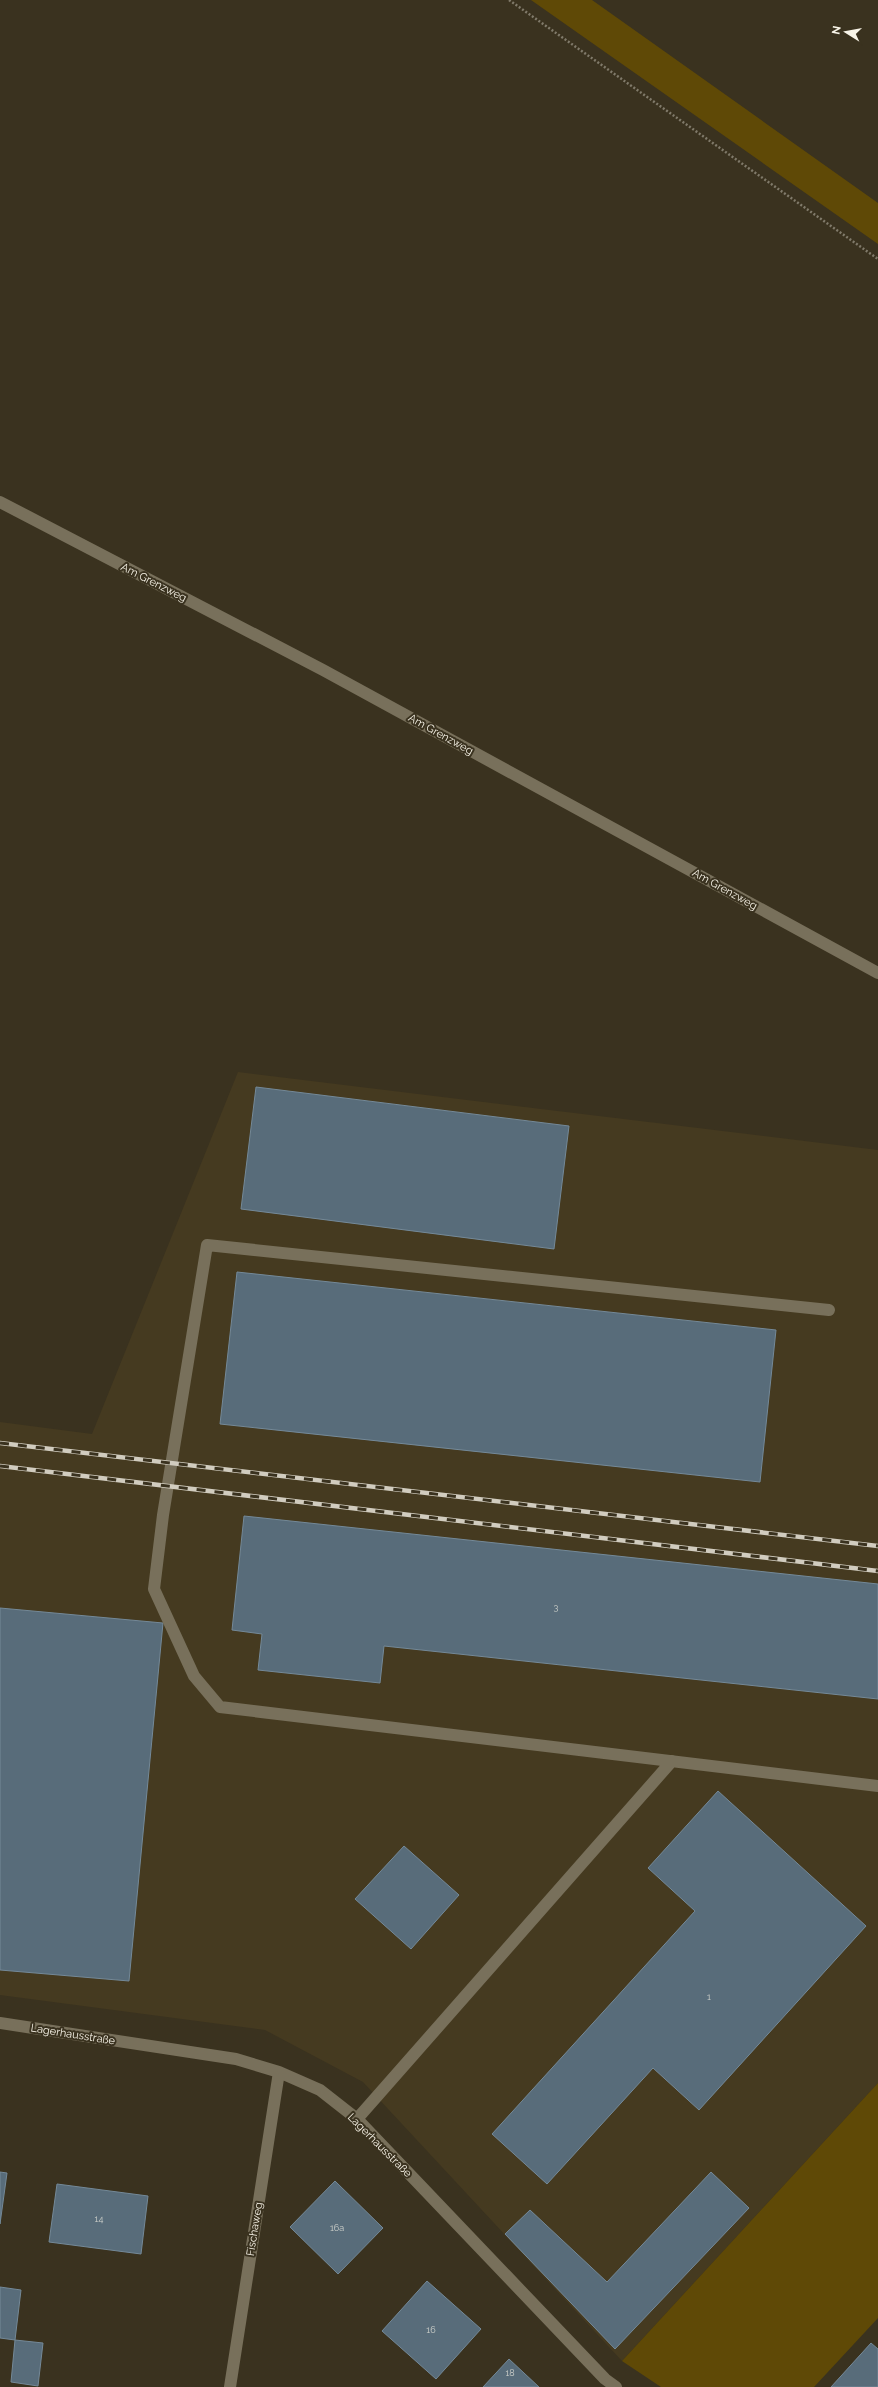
<svg xmlns="http://www.w3.org/2000/svg" width="878" height="2387" font-family="Raleway,sans-serif">
<style>
.built{fill:#453a20}
.green{fill:#5f4906}
.building{fill:#586c7a;stroke:#748998}
.lines{fill:none;stroke-linecap:round;stroke-linejoin:round}
.path{stroke:#807a6a;stroke-width:2.5;stroke-dasharray:2 2;stroke-linecap:butt}
.minor{stroke:#78705b;stroke-width:12}
.rail-casing{stroke:#d1ccbf;stroke-width:4.5}
.rail{stroke:#3a321f;stroke-width:3;stroke-dasharray:9;stroke-linecap:butt}
.labels{text-anchor:middle;stroke-width:4;stroke-linejoin:round;paint-order:stroke}
.number-label{font-size:9px;fill:#d0d2cc}
.street-label{font-size:11px;fill:#f8f4e8;stroke:#3a321f}
</style>
<rect width="100%" height="100%" fill="#3a321f"/>
<!-- built -->
<path class="built" d="M238,1072L878,1150V2083L622,2361L363,2082L265,2030L0,1995V1422L92,1434Z"/>
<!-- green -->
<path class="green" d="M531,0H592L878,203V244Z
M878,2083V2318L814,2387H661L622,2361Z"/>
<!-- building -->
<path class="building" d="M256,1087L569,1126L554,1249L241,1209Z
M237,1272L776,1330L760,1482L220,1424Z
M244,1516L878,1584V1699L384,1646L380,1683L258,1670L262,1634L232,1630Z
M0,1608L163,1623L129,1981L0,1970Z
M718,1791L866,1926L699,2110L653,2068L547,2184L492,2134L695,1911L648,1868Z
M404,1846L459,1895L411,1949L355,1899Z
M0,2172L7,2173L0,2224Z
M711,2172L749,2208L615,2349L505,2234L530,2210L607,2282Z
M335,2181L383,2228L338,2274L290,2227Z
M57,2184L148,2196L141,2254L49,2242Z
M427,2281L481,2329L436,2379L382,2331Z
M0,2287L21,2290L15,2340L0,2338Z
M15,2340L43,2343L38,2386L11,2382Z
M871,2343L878,2349V2387H831Z
M509,2359L539,2387H483Z"/>
<g class="lines">
<!-- path -->
<path class="path" d="M509,0L878,259"/>
<!-- minor -->
<path class="minor" d="M0,502L323,670L878,973
M829,1310L207,1245L163,1515L154,1589L194,1676L220,1707L878,1786
M0,2023L236,2059L279,2072L320,2090L357,2119L605,2379L616,2387
M357,2119L672,1761
M230,2387L279,2072"/>
<defs>
<path id="rail" d="M0,1443L878,1546
M0,1466L878,1571"/>
</defs>
<!-- rail casing -->
<use href="#rail" class="rail-casing"/>
<!-- rail -->
<use href="#rail" class="rail"/>
</g>
<g class="labels">
<!-- number labels -->
<g class="number-label">
<text x="556" y="1610">3</text>
<text x="709" y="2000">1</text>
<text x="99" y="2222">14</text>
<text x="337" y="2231">16a</text>
<text x="431" y="2333">16</text>
<text x="510" y="2376">18</text>
</g>
<!-- street labels -->
<g class="street-label">
<text transform="translate(154 582) rotate(27)" y="4">Am Grenzweg</text>
<text transform="translate(441 734) rotate(29)" y="4">Am Grenzweg</text>
<text transform="translate(725 889) rotate(29)" y="4">Am Grenzweg</text>
<text transform="translate(73 2034) rotate(9)" y="4">Lagerhausstraße</text>
<text transform="translate(380 2145) rotate(45)" y="4">Lagerhausstraße</text>
<text transform="translate(254 2229) rotate(-81)" y="4">Fischaweg</text>
</g>
</g>
<!-- north arrow -->
<g transform="translate(846 32) rotate(281)" stroke="#3a321f" stroke-width="3" paint-order="stroke">
<path d="M0-3L7 15L0 10L-7 15Z" fill="#f8f4e8"/>
<text y="-6" font-size="11" font-weight="bold" text-anchor="middle" fill="#f8f4e8">N</text>
</g>
</svg>
